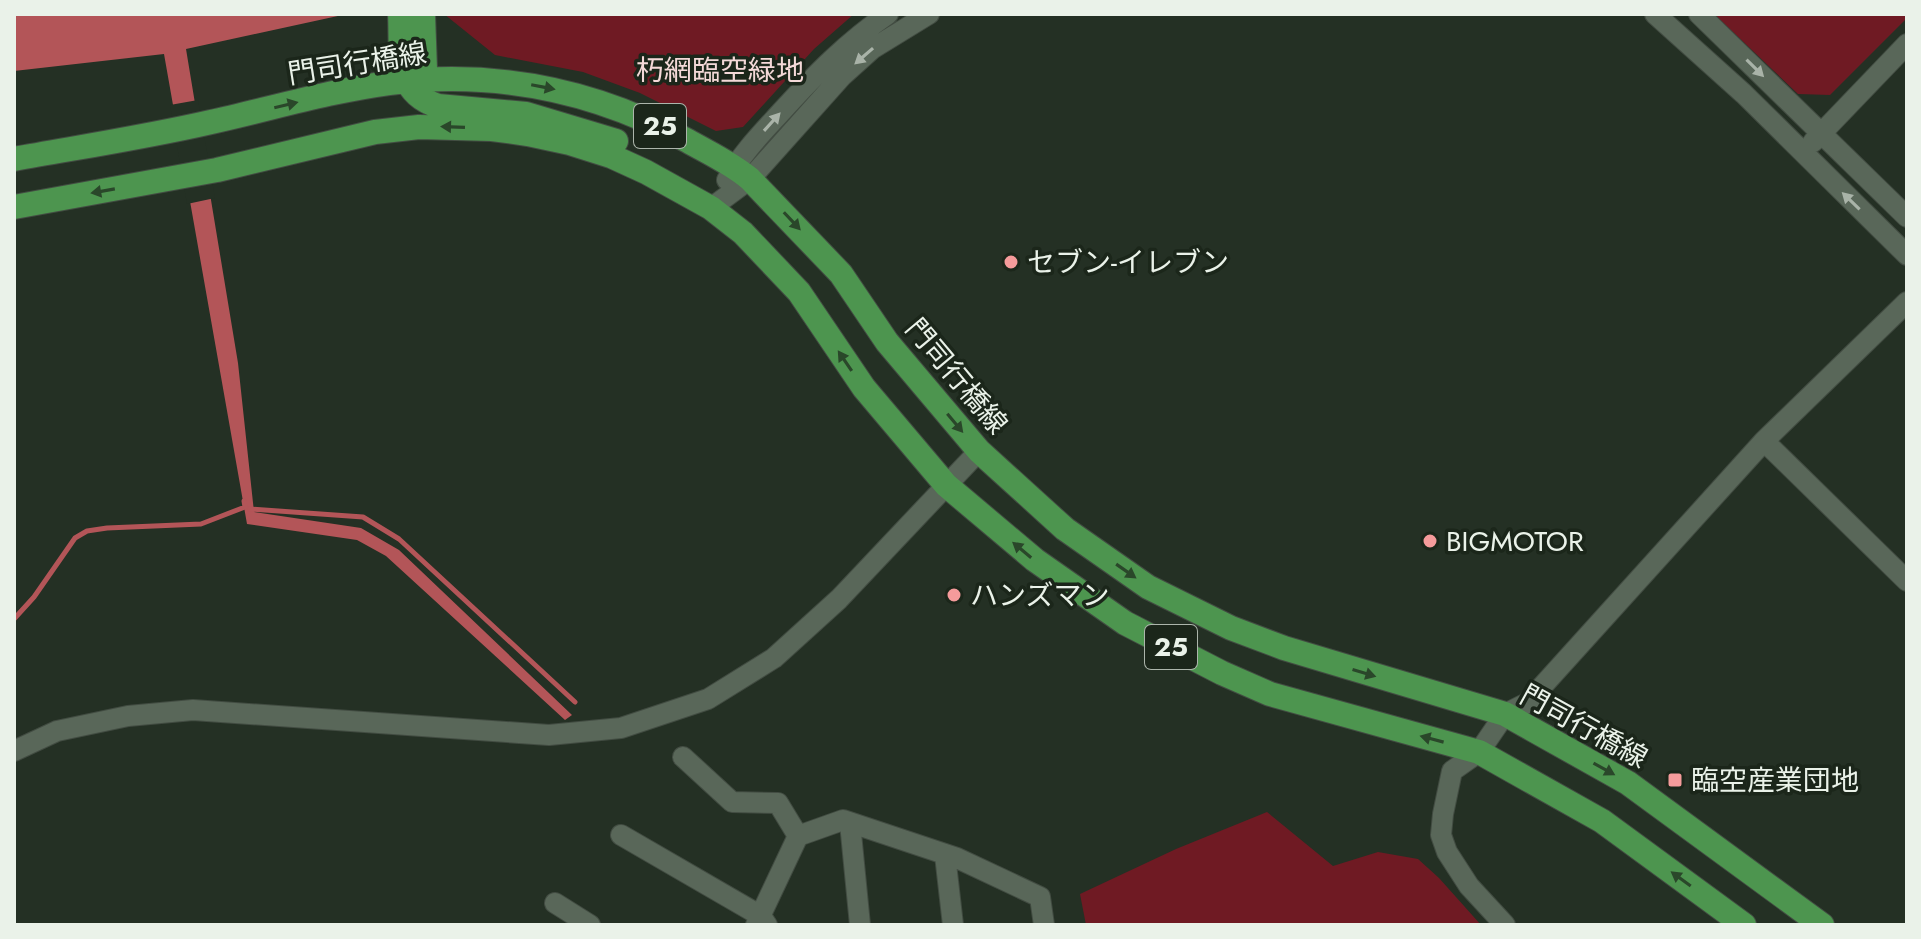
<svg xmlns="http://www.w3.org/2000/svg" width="1921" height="939" font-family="Jost,'Noto Sans JP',sans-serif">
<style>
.green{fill:#6f1a23}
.water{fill:#b35558}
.pier{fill:#243024}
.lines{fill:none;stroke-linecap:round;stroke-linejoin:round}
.stream{stroke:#b35558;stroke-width:5}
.minor-casing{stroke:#424c42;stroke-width:22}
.major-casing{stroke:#424c42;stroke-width:26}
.minor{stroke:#596759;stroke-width:20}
.major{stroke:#4d954f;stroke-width:24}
.oneway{fill:#a9b3a8}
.oneway2{fill:#2a472a}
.poi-dot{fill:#f59b9b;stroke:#1b261a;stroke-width:3}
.labels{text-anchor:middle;stroke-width:7;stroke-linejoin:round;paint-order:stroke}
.shield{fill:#1b261a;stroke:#acb5ab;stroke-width:2}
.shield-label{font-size:26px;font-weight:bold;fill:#eaf2e9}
.street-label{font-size:28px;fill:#eaf2e9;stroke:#1b261a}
.park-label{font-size:28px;fill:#f4d9d8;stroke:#1b261a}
.poi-label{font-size:28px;fill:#eaf2e9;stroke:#1b261a;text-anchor:start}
</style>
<rect width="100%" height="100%" fill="#243024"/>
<!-- green -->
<path class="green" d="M444,14H854L814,49L743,127L716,131L640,93L583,72L495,55Z
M1714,14H1907V18L1830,95L1798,94Z
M1267,812L1333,866L1378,852L1418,859L1439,878L1481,925H1086L1080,894L1176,849Z"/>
<!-- water -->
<path class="water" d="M14,14H347L186,49L238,363L254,512L361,528L399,550L572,715L565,720L386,556L357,540L247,524L164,54L14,71Z"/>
<!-- pier -->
<path class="pier" d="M198,100L215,198L187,204L170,105Z"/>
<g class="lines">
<!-- stream -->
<path class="stream" d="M250,509L363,517L399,539L575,702
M14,619L34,597L75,538L87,531L107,528L201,524L245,507L244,501"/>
<defs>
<path id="minor" d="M1655,14L1744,94L1907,255
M1699,14L1907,217
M1813,142L1907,44
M727,180C741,154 762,133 782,111C815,75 847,42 888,14
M711,208L750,179L842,76L872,49L929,14
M1764,441L1907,581
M14,751L57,731L128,716L193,710L549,735L621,728L708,699L774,658L839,599L979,451
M683,757L732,802L778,803L798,836
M850,823L860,925
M621,835L761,916L767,925
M945,855L953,925
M555,903L590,925
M756,925L798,836L843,820L957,858L1040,897L1044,925
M1505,925L1469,886L1447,852L1441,835L1443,814L1452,771L1479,752L1505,714L1527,703L1764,441L1907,302"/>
<path id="major" d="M400,14C402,53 394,92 438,106L526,114L616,141
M417,94L425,69L423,14
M14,159C80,147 146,137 211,122C270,109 329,91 389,83C494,70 595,90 688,141C709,153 731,163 750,179L841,274L887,342L979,451L1065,529L1148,587L1231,628L1284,648L1505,714L1628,783L1822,925
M14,207L217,170L375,132L419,127L492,129L528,134L570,143L611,156L646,172L711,208L743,233L799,292L864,388L946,485L1035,560L1125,623L1222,673L1270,694L1479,752L1602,821L1744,925"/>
</defs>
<!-- minor casing -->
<use href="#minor" class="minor-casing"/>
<!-- major casing -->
<use href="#major" class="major-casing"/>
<!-- minor -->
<use href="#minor" class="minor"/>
<!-- major -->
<use href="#major" class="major"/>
</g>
<!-- one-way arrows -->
<defs><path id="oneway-solid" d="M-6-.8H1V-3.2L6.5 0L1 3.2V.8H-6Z" transform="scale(2)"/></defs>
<g class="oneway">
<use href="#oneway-solid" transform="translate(864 56) rotate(139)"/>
<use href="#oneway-solid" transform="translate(1755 68) rotate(45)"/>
<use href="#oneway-solid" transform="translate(772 122) rotate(-48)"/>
<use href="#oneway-solid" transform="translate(1851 201) rotate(-136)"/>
</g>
<g class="oneway2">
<use href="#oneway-solid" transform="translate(543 87) rotate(11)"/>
<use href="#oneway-solid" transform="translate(286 105) rotate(-13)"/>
<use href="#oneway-solid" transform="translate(453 127) rotate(-178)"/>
<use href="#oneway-solid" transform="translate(103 191) rotate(170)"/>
<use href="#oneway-solid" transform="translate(792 221) rotate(47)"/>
<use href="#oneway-solid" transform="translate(845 361) rotate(-124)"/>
<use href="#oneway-solid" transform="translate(955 423) rotate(50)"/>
<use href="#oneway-solid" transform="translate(1022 550) rotate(-140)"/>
<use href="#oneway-solid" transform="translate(1126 571) rotate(35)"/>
<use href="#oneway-solid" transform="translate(1364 673) rotate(17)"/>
<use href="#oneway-solid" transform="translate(1432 739) rotate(-165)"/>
<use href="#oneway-solid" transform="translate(1604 769) rotate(29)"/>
<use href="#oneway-solid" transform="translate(1681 879) rotate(-144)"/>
</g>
<!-- markers -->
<g class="poi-dot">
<circle cx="1011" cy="262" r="8"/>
<circle cx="1430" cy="541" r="8"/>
<circle cx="954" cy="595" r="8"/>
<rect x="1667" y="772" width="16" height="16" rx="4"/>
</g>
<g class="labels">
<!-- shield labels -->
<g class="shield">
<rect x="634" y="104" width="52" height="44" rx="6"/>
<rect x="1145" y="625" width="52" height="44" rx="6"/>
</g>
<g class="shield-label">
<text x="660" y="135">25</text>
<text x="1171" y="656">25</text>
</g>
<!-- street labels -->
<g class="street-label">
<text transform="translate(357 63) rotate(-9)" y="10">門司行橋線</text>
<text transform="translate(957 376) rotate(50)" y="10">門司行橋線</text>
<text transform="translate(1584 726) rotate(29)" y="10">門司行橋線</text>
</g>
<!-- park labels -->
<g class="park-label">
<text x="720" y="80">朽網臨空緑地</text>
</g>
<!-- poi labels -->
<g class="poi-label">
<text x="1027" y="272">セブン-イレブン</text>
<text x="1446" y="551">BIGMOTOR</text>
<text x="970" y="605">ハンズマン</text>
<text x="1691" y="790">臨空産業団地</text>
</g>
</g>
<!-- border -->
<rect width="1921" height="939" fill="none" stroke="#eaf2e9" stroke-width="32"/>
</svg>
